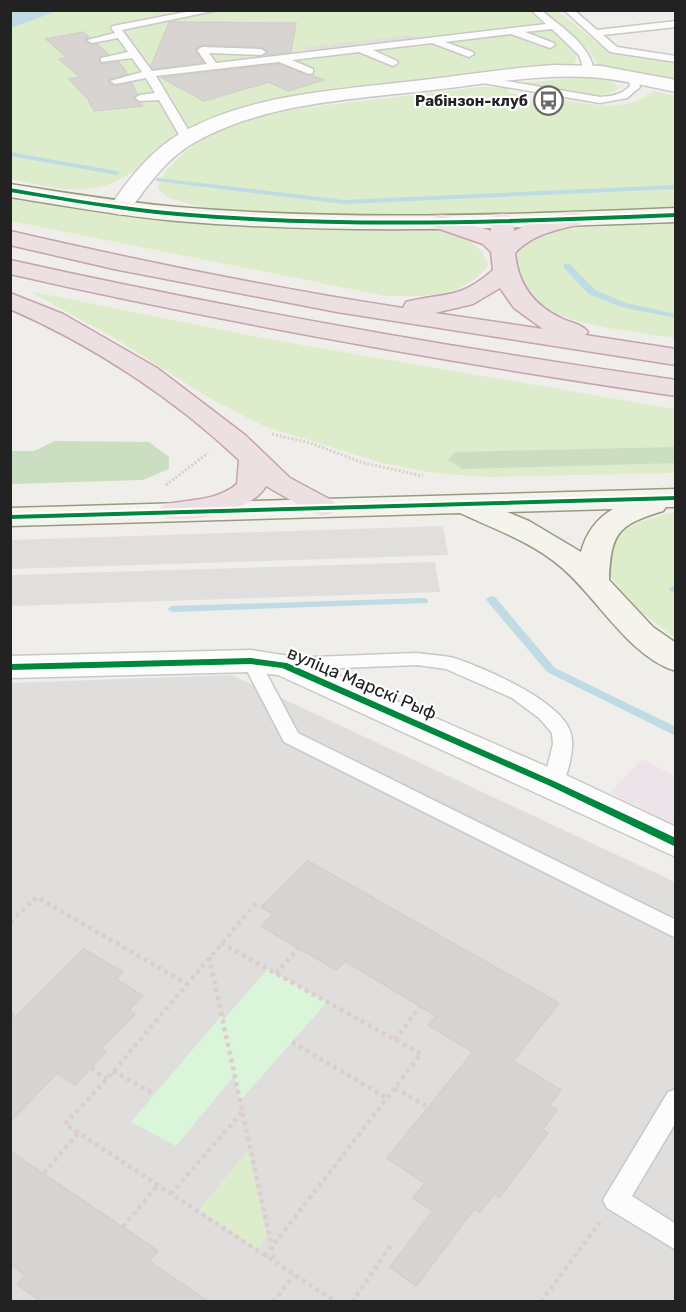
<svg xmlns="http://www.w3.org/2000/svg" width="686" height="1312" font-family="Rubik,sans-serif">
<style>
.residential{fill:#dfdedc}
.industrial{fill:#ede4e9}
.grass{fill:#ddeccb}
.forest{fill:#cbdec1}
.park{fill:#daf5da}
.parking{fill:#e0dfde}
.water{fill:#bfdbe3}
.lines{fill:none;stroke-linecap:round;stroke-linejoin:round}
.stream{fill:#bfdbe3;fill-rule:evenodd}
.building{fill:#d7d4d2;stroke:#d3d0cc;stroke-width:1.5}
.lane-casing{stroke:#c9c8c7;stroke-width:3}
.street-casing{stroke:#c9c8c7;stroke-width:3}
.secondary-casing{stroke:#999a82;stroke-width:3}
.highway-casing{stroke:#c5a2ac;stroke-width:3}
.path-far1{stroke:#dccecd;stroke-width:3;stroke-dasharray:2 2;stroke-linecap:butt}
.path{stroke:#dccecd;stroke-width:4.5;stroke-dasharray:4 4;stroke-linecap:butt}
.lane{fill:#fdfcfc;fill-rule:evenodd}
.street{fill:#fdfcfc;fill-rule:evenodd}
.secondary{fill:#f4f4ed;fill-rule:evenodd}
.highway{fill:#ece0e2;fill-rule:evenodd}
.cycleway-casing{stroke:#fff;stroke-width:4}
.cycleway{fill:#00873e;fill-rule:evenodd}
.labels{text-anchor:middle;stroke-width:4.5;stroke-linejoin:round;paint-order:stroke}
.far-poi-label{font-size:15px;font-weight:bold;fill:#222;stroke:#fff;text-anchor:end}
.street-label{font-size:18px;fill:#222;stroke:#fff}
</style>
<rect width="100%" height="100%" fill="#f0eeeb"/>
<!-- residential -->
<path class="residential" d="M232,675L675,882V1301H11L10,683Z"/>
<!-- industrial -->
<path class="industrial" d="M642,759L675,776V827L610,792Z"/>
<!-- grass -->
<path class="grass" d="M57,11H531L577,53L575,64L567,66L261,104C237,110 212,115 190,128C153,150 135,183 89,189C63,192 36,184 11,179V28Z
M543,11H558L611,54L675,63V81L598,66L589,50Z
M586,77L610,80L619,88C598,105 545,88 520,83Z
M481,87L509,88L507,92L525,96L524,100L550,105L559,99C593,105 625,113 654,91L675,96V208L507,216H348L206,208L168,198L158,189C159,178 163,174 171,166C217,113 297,109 362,101C402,96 441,92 481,87Z
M10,199L100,213L198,221L437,229C459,233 481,242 488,265C464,299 423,296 386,296L11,221Z
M675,221V338C637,332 561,325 531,300C524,293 518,281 513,273C514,267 515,260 517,254C535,215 638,222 675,221Z
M29,291L262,338L675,409V473L488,477L433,473L382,463L264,426L211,399L109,335Z
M675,512V638L632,605L608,573L607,543C627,524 649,518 675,512Z
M248,1150L267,1236L258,1249L199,1210Z"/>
<!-- forest -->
<path class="forest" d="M55,441L149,442L169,457V469L143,480L11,484V451H34Z
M675,447V463L462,469L448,460L455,452Z"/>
<!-- park -->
<path class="park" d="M268,969L327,1002L240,1101L234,1076L176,1146L131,1122L222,1015L223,1020Z"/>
<!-- parking -->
<path class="parking" d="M409,35L431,40L378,47L361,41L355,49L302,56L306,47L360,41Z
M443,526L448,555L11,569V540Z
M435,562L440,592L11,606V575Z"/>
<!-- water -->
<path class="water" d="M11,10H57V11L11,28Z"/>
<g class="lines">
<!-- stream -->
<path class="stream" d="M10,152L117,171L120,173L117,175L10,156Z
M158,178L344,200L676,185V189L344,204L156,181V179Z
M564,264H570L595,290L626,303L676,314V318L621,307L589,294L564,268Z
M676,586V592L670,591L669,589L670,587Z
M491,596L495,597L555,668L676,727V736L547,672L487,601L486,599Z
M423,598L427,599L428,601L427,603L172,612L167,609L172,606Z"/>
</g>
<!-- building -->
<path class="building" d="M169,23L173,22L296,23L291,52L266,55L268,51L261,47L202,45L195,50L203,62L153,69L151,66Z
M83,32L89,37L85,39L86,42L91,45L97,44L108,54L99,57L100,64L118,62L124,68L127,74L109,79V83L115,86L132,83L137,94L133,99L143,106L94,111L88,99L69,79L80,77L59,59L66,57L46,39Z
M279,64L324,80L288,91L269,82L204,101L162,78Z
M308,861L559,1003L513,1061L561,1090L550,1105L557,1110L543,1129L548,1133L499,1198L494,1194L480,1212L474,1209L416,1286L390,1267L433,1211L413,1198L425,1183L387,1158L473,1052L428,1025L436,1016L345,961L336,970L261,926L273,914L261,907Z
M84,949L123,972L116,979L143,996L129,1010L135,1014L101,1049L106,1052L75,1085L57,1073L10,1122V1022Z
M10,1151L158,1251L149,1261L209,1302H41L17,1284L25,1275L10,1264Z"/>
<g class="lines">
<defs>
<path id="lane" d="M196,10H218L122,30L152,71L207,64L197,50L202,47L261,49L266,52L261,55L209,53L216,63L546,24L531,10H541C561,27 590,44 594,71L585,73L579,55L552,29L525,32L554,43L555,45L550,48L511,34L445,42L473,52L474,54L469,57L432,43L373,50L397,61L398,63L393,66L359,52L292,60L313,69V73L309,74L279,62L156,76L193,138L187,141L181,138L159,100L140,101L135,98L140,95L155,93L146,78L115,84L110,81L142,72L132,58L101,62V58L128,52L118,38L92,43L87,40L115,33L111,28L113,26Z
M564,10H574L597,30L676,21V27L603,35L617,47L676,56V62L610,52Z
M633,74L638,77L640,87L627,98L600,103L477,82L472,79L477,76L600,97C612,96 621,95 630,86L628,77Z
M417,653C429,655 442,655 454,658C484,668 559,700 570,731C576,746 568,775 560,789L553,791L546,789L543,784L553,744L552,733L539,718L512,698L446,669L417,665L288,670L282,668L279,664L282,660L288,658Z
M251,655L257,657L260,661L298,733L676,920V938L284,742L242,661L245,657Z
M676,1089V1122L632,1196L676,1224V1250L607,1208L603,1200L668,1092Z"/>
<path id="street" d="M554,65L601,66L676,80V92C647,86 619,79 590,77C540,74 490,83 441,89C360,99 270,101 197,141C167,157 147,186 128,213L120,215L112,213L109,208C128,180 150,151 181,133C250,94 337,90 414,81C461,76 507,68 554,65Z
M251,650L296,657L566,775L676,827V857L278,675L251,672L10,678V656Z"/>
<path id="secondary" d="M10,184C66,193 121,202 177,207C343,221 509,215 676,208V222C509,228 343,235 177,221C121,216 66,206 10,197Z
M676,489V507H666L663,511C618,525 611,532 609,580L653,627L676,643V671C630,658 596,596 561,567C532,542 494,529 460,513L10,526V508ZM613,509C596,519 586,533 581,552L529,521L507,512Z"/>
<path id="highway" d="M573,212L581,214L584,219L581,224C556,230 533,234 515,253C518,285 534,306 563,319C572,323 582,324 588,332L585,335L676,349V365L337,312L114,269L10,245V231C140,261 271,288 403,308L406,302C446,292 459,300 493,270L491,252L483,244L434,227L431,222L434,217L442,215L491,231V221L494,216L502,214L510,216L513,221L514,231L536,221ZM500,288L514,308L543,329L435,313L473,304Z
M10,260C230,309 453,348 676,380V396C453,363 230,324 10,274Z
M10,293L63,314L157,368L245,435L290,478L333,501L338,507L333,513L323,516L313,513L266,486C251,512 190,524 163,517L158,511L163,505C187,499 216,502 237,484L239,460C175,399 91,344 10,309Z"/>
</defs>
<!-- lane casing -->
<use href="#lane" class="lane-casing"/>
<!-- street casing -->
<use href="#street" class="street-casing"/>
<!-- secondary casing -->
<use href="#secondary" class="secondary-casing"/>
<!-- highway casing -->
<use href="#highway" class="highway-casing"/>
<!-- path-far1 -->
<path class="path-far1" d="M272,434L310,443L364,463L423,476
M166,485L208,453"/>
<!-- path -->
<path class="path" d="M256,903L107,1079L65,1124L336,1302
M10,922L37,897L187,984
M221,943L421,1054L265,1256
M209,957L275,1262
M276,974L298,948
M10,1014L16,1017
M395,1040L420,1006
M292,1042L387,1098
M91,1068L107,1079
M113,1071L154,1094
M395,1088L440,1114
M44,1173L78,1133
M171,1194L243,1111
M123,1227L157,1186
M273,1302L294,1275
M352,1302L392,1244
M541,1302L600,1222"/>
<!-- lane -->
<use href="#lane" class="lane"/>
<!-- street -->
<use href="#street" class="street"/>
<!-- secondary -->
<use href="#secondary" class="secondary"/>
<!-- highway -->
<use href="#highway" class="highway"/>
<defs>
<path id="cycleway" d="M10,188C66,198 121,207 177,212C343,226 509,220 676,213V217C509,224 343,230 177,216C121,211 66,201 10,192Z
M676,496V500L10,519V515Z
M251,658L287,663L556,782L676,838V847L550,786L282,668L251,664L10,670V664Z"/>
</defs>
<!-- cycleway casing -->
<use href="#cycleway" class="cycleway-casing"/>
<!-- cycleway -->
<use href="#cycleway" class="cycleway"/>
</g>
<!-- icons -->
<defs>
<symbol id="bus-ring" viewBox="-11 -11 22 22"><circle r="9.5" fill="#fff" stroke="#6a6968" stroke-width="1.5"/><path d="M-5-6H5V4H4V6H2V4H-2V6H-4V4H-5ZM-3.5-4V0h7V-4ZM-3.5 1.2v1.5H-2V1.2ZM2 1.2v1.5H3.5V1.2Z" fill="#6a6968"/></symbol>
</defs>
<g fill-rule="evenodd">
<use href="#bus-ring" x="532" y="84" width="33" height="33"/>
</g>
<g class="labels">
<!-- far-poi labels -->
<g class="far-poi-label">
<text x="528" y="106">Рабінзон-клуб</text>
</g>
<!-- street labels -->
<g class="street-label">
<text transform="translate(362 683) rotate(23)" y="6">вуліца Марскі Рыф</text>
</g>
</g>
<!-- border -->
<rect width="686" height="1312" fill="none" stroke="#222222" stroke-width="24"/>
</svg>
